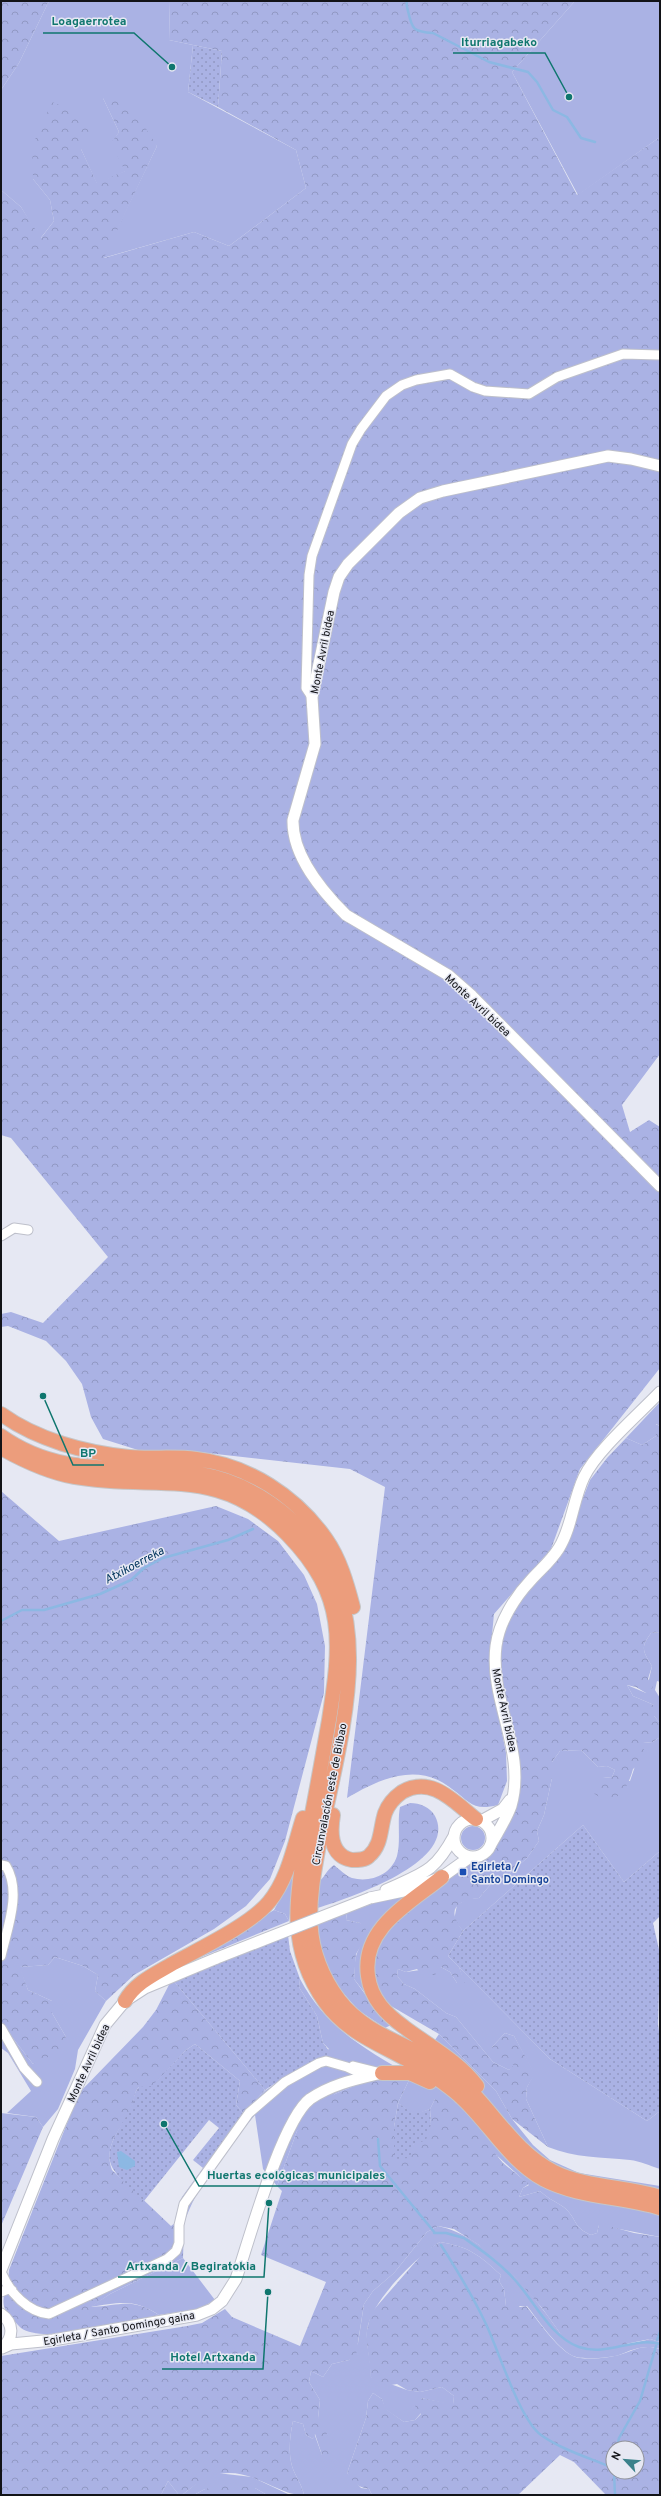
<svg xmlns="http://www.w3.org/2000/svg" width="661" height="2496" font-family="Overpass,sans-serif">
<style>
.grass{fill:#aab2e4}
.forest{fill:url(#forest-crowns);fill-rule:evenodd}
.garden{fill:url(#garden-dots)}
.water{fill:#8cb8e3}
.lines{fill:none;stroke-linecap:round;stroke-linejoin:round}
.stream{stroke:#8cb8e3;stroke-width:2.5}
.minor-casing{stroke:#bec0cb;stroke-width:11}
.tertiary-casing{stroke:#bec0cb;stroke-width:13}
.primary-casing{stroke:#c6c6c7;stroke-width:16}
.minor{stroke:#fff;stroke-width:9}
.tertiary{stroke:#fff;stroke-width:11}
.primary{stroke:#ec9d7c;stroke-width:14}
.tertiary-bridge-casing{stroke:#bec0cb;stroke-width:13;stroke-linecap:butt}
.tertiary-bridge{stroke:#fff;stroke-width:11}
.transit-dot{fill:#1a4fb4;stroke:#e6e8f3;stroke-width:1.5}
.labels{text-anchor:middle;stroke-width:3;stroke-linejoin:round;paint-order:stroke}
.street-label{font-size:11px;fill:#121317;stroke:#e6e8f3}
.transit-label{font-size:11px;font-weight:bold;fill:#164399;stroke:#e6e8f3;text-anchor:start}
.water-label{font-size:12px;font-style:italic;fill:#00345c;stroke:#e6e8f3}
.leader{fill:none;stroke:#0f766e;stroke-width:1.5}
.callout-dot{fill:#0f766e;stroke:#e6e8f3;stroke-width:1.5}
.callout-label{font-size:12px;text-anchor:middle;font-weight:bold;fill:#0f766e;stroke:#e6e8f3;stroke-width:3;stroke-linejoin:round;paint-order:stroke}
</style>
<defs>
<pattern id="forest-crowns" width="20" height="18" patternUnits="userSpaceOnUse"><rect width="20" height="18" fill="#aab2e4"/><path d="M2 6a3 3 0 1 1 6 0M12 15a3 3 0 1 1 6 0" fill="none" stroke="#9198c3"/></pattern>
<pattern id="garden-dots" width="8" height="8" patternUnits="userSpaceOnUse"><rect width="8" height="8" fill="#aab2e4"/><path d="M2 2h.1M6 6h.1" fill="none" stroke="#9198c3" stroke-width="1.8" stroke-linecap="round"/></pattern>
</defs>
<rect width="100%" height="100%" fill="#e6e8f3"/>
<!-- grass -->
<path class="grass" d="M49,1H170L169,40L193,45L188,92L296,150L306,188L229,246L194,232L103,258L157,146L103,98L119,132L112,143L126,171L97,184L81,149L33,179L50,200L54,221L40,239L21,207L1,190V90L19,63Z
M575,1H660V137L578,195L512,72Z
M660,1402V1426L656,1424V1436L642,1445L626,1438Z
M660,1632V1682L657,1681L655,1690L660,1698V1723L654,1716V1705L633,1696L627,1685L646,1693L652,1666C643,1651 640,1648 651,1633Z
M660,1737V1851L624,1882L583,1825L463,1931L454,1920L457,1905L467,1899L479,1898L491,1884L501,1881L527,1858L539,1841L537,1831L544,1815L552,1778V1762L560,1751L581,1750L598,1767L607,1766L615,1770L612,1777L603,1778L630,1781L643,1743L653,1742Z
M461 1838a12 12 0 1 1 24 0a12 12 0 1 1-24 0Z
M298,1855L289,1921L285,1914L274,1910L289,1882Z
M416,1892L368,1997L354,1979C355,1971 354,1961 357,1953C363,1939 365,1940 360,1923L346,1920L347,1913L382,1900Z
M55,1957L83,1966L98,1975L95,1991L106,2001L78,2050L75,2069L58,2109L43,2127L36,2117L7,2113L31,2091L8,2053L1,2048V2041L12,2037L33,2064L66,2037L52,2013V2001L28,1990L19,1967L48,1965Z
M441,1967L450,1972L457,1983H464L459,1967L550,2059L647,2121L660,2111V2169C650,2166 640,2161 630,2160C601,2157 575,2158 548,2147L526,2099L527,2087L534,2074L514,2036L505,2033L492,2047L507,2056L515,2066L509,2070L493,2062L456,2017L446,2013L415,1989L404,1984L397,1976L398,1969L406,1972Z
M300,1979C327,2029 364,2048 411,2076L439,2034L496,2091L512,2119L533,2145L550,2160L579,2173L660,2186V2237L599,2225L597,2233L591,2235C573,2227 578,2221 566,2209C559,2203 548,2199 540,2191L519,2197L523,2188L529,2185L435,2099L430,2109L414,2115L398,2103L411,2076L373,2078L335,2094L297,2131L277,2186L263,2169L255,2115C230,2145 195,2187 184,2224L176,2215L182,2197L203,2168L210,2164L252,2102L266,2090L329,2049L323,2043L317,2016L299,1987Z
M438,2226C487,2236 533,2294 560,2333L628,2345L650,2339L660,2342V2349C644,2344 634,2349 619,2355C609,2358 582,2360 573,2356C557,2348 538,2320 527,2306H506L504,2289L499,2281L501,2275C479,2255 470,2247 440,2242C417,2256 369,2303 367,2331C366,2346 371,2361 371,2377L407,2390L420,2392L442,2387L454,2396L453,2405L421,2398V2413L415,2420L404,2422L385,2409L382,2399L373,2393L368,2401L366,2418L347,2473L361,2488L369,2489L372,2495H304C302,2484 295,2476 292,2466C288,2452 290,2435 293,2421L303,2424L306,2435L313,2439L314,2433L322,2455L318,2418L320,2400L309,2382L311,2371L323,2377L332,2364L349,2360L358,2343L364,2304L373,2291L394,2273L427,2232Z
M183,2258L215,2300L199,2309L159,2315C133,2298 119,2303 90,2307L110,2294Z
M217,2473L252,2477L290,2495H267L255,2488L205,2489L194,2495H182L202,2479Z
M168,2481L179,2495H161Z"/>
<!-- forest -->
<path class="forest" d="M1,1H49L19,63L1,90Z
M170,1H575L512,72L577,195L660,137V1054L622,1105L630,1132L649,1120L660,1127V1368L580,1469L551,1549L494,1614L489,1666L506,1753L507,1781L498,1805C473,1811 471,1803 452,1789C418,1761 379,1779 347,1798L385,1487L350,1469L198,1452L183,1458L138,1450L103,1439L91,1417L82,1384L66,1361L46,1341L8,1326L1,1327V1314L11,1312L43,1323L108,1257L11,1138L1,1135V190L21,207L41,238L54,221L50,200L33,179L32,146L52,102L73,110L91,126L81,149L97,183L125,171L111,143L119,132L103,98L130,104L157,146L104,258L194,232L229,246L306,188L296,150L218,107L222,51L169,40Z
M655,1424L660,1426V1632L651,1633C640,1648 643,1651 652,1666L648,1679L653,1686L651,1692L646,1693L636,1687L627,1685L633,1696L654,1705V1716L660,1723V1737L653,1742L643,1743C645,1756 644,1762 633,1769C627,1791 615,1809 593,1793V1785L603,1778L612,1777L615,1770L607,1766L598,1767L581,1750L560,1751L552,1762V1778L544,1815L537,1831L539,1841L527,1858L501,1881L491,1884L479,1898C454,1901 447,1911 463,1931L448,1956L459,1967L465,1983H457L450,1972L441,1967L435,1975H422L417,1969L406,1972L398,1969L397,1976L404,1984L415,1989L446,2013L456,2017L493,2062L509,2070L514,2065L508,2062L507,2056L499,2059L492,2047L505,2033L514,2036L535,2074L527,2087L526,2099L548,2147L512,2119L496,2091L439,2034L391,2006L380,1997L370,1971L378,1939L394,1920L469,1863L485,1857L492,1850L514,1809L499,1672L500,1642L509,1620L520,1601L573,1523L590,1480L607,1458L626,1438L642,1445L656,1436Z
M1,1491L59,1541L216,1506L248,1519L278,1541L304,1575L317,1604L325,1646L324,1693L285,1841L270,1879L246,1906L214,1929L134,1975L106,2001L95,1991L98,1975L83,1966L55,1957L48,1965L20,1967L28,1990L52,2001V2013L66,2037L59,2052L33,2064L12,2037L1,2041Z
M410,1803C420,1803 430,1807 435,1816C459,1863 346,1899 315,1909L317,1883C325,1878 326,1870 334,1865C339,1869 346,1876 352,1878C370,1883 391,1875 397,1856C401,1841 397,1822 400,1807Z
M274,1910L285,1914L289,1921L189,1962Z
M347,1913L346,1920L360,1923L366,1929L364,1941L356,1954L354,1979L381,2016L391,2025L385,2028L358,2010L326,1973L314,1925Z
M172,1979L265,2090L243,2113L236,2105L240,2081L195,2044L186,2050L152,2087H139C133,2093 135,2101 131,2110C120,2130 103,2146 112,2170L171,2226L175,2223L176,2215L184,2224L183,2258L110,2294L91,2307C121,2306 131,2297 159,2315C132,2321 43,2345 21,2328C17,2324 7,2314 5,2309C0,2298 9,2281 9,2270L79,2093L143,2027L156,2010Z
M411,2076L398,2103L394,2127L413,2145L431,2124L430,2109L435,2099L446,2098L461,2112L503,2163L529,2184L523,2188L519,2197L540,2191C548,2199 559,2203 566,2209C578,2221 573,2227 591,2235L597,2233L599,2225L602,2224L634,2233L660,2237V2342L650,2339L606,2348L580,2345L560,2333L542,2308L514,2276L479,2245L454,2229L438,2226L427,2232L394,2273L373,2291L364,2304L356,2355L349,2360L332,2364L323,2377L311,2371L309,2382L320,2400L318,2418L325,2426L332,2457L328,2458L322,2455L315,2434L313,2439L306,2435L303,2424L293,2421C290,2435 288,2452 292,2466C295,2476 302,2484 304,2495C291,2495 284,2491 272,2486C233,2467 215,2468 182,2495H179L168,2481L161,2495H1V2356L187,2326L202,2323L225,2309L232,2317L300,2346L326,2282L261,2255L282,2191L277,2186L297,2131L312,2108L335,2094L373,2078Z
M1,2113L36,2117L43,2127L1,2226Z
M440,2242C470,2247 479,2255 501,2275L499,2281L504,2289L506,2306L514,2302L520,2307L526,2306C538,2320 556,2348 573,2356C583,2361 611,2358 622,2354C637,2349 644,2344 660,2349V2495H606L574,2462L560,2455L518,2495H372L369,2489C357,2487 353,2482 347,2473L366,2418L368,2401L373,2393L382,2399L386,2409L404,2422L415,2420L421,2414L415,2406L421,2398L453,2404L454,2396L442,2387L420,2392L407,2390L397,2384L379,2387L371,2377L367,2343V2330L371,2313L424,2252ZM613,2448H637V2472H613Z
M228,2484L255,2488L267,2495H194L205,2489Z"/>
<!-- garden -->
<path class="garden" d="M193,45L222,51L218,107L188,92Z
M583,1825L624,1882L660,1851V1916L653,1923L660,1954L658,2024L660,2039V2111L647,2121L550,2059L448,1956L463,1931Z
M288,1935L290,1951L300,1979L299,1987L317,2016L323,2043L334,2057C310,2060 285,2077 265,2090L172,1979Z
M195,2044L240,2081L236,2105L243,2113L210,2164L203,2168L193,2160L219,2128L209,2120L144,2201C104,2164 98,2161 129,2112C135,2103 132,2094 139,2087L152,2086L186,2050Z
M398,2103L414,2114L430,2109L431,2124L426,2140L413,2145L410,2158L394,2159V2127Z"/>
<!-- water -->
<path class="water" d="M121,2151L135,2161V2166L127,2170L119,2167L117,2152Z"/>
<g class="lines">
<!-- stream -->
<path class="stream" d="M407,1C406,6 407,6 408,11C412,29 413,32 433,33L489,62L528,72L537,82L553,110L567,117L581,138L595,142
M1,1621L22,1610H44L100,1594L131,1580L144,1568L163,1558L228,1540L253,1529
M378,2139L380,2166L435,2233
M434,2233H446L464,2238
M464,2238C481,2250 500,2263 514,2279C534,2300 550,2337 579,2347C607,2357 635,2336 660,2344
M441,2245C457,2270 472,2295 485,2322C498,2348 519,2419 541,2435C562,2450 590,2458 613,2468
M657,2340L660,2332
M617,2448L619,2438L640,2401L656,2346
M614,2472L615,2495"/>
<defs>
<path id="minor" d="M312,697L306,688L309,575L312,556L352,444L361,429L386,396L402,385L416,380L450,374L473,387L485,391L529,394L557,377L623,354L660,355
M1,1236L14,1228L28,1230
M1,1865L6,1866C22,1892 7,1929 1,1956
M1,2028L24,2068L37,2082
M353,2066L381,2073
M2,2274C10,2293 28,2312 49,2314L167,2259L176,2251L179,2243V2225L184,2204L249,2113L285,2082L319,2063L326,2061L347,2067L360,2073L363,2077
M1,2292L8,2289L12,2290"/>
<path id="tertiary" d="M660,466L631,459L608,456L443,491L420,498L399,513L348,564L339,577L334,592L312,697L315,744L293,820C292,856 322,891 346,915L448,975L472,996L660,1186
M454 1838a19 19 0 1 1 38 0a19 19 0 1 1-38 0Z
M481,1821L503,1809L510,1800
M490,1846C497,1833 506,1820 511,1806C527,1751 489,1701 496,1646C499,1622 515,1597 531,1580C541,1569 551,1561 559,1548C572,1527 573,1500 584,1477C597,1450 638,1415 660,1392
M386,1890C423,1873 434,1873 454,1836
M370,1898L408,1890L442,1877L470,1857
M1,2270L53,2139L105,2025L125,2001L145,1988L217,1958
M1,2314C14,2323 14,2338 2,2348
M2,2348L11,2344L53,2340L197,2315L212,2309L222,2301L236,2279C249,2240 282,2120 310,2099C332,2084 357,2079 382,2073"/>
<path id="primary" d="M1,1414C37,1440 86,1453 129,1457C151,1459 174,1456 196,1459C248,1465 296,1496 326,1539C340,1559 347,1584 353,1607
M1,1436C66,1482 129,1461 200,1474C242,1481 280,1505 308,1537C381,1618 338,1744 320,1839C309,1900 299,1946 339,2000C369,2039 415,2044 450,2072C488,2101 511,2151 554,2172C587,2188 626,2186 660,2197
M1,1448C24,1461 48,1472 74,1477C159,1492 218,1463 288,1535C347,1596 341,1643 329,1720C322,1760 315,1800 307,1839C295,1898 288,1950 325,2002C352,2040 397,2049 434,2076C443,2083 454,2090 462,2098C490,2124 509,2160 543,2179C579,2198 622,2196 660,2208
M333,1815C330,1833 330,1856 352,1860C358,1860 365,1860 369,1856C382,1845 380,1828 385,1813C388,1805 395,1797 402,1792C432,1775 454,1802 476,1819
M442,1877C410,1903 361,1928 368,1976C371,1999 386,2014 404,2027C429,2046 457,2060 477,2086
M125,2001C135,1983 155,1974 172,1964C199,1949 250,1925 269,1902C288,1879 294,1846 303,1818
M382,2073H410L430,2082"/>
</defs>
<!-- minor casing -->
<use href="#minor" class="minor-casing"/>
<!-- tertiary casing -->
<use href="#tertiary" class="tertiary-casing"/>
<!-- primary casing -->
<use href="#primary" class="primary-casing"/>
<!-- minor -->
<use href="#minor" class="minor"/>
<!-- tertiary -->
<use href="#tertiary" class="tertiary"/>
<!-- primary -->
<use href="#primary" class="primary"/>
<defs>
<path id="tertiary-bridge" d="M217,1958L370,1898"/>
</defs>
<!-- tertiary-bridge casing -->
<use href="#tertiary-bridge" class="tertiary-bridge-casing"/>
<!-- tertiary-bridge -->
<use href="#tertiary-bridge" class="tertiary-bridge"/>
</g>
<!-- markers -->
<rect class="transit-dot" x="459" y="1868" width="8" height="8" rx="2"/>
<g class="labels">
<!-- street labels -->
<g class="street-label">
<text transform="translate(322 652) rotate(-79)" y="4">Monte Avril bidea</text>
<text transform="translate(478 1005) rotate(43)" y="4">Monte Avril bidea</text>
<text transform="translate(505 1710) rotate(78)" y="4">Monte Avril bidea</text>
<text transform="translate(329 1794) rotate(-79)" y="4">Circunvalación este de Bilbao</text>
<text transform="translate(88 2063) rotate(-65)" y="4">Monte Avril bidea</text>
<text transform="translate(119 2328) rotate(-10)" y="4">Egirleta / Santo Domingo gaina</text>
</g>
<!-- transit labels -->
<g class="transit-label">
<text x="471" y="1870">Egirleta /<tspan x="471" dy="13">Santo Domingo</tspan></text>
</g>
<!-- water labels -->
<g class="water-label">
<text transform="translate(134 1565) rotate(-28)" y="4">Atxikoerreka</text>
</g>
</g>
<!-- callouts -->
<path class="leader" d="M172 67L134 33H43M569 97L545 53H453M43 1396L73 1465H104M164 2124L199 2186H393M269 2203L264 2277H118M268 2292L263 2369H162"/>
<g class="callout-dot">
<circle cx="172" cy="67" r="4"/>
<circle cx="569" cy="97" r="4"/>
<circle cx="43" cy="1396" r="4"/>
<circle cx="164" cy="2124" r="4"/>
<circle cx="269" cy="2203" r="4"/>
<circle cx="268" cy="2292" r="4"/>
</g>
<g class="callout-label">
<text x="89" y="25">Loagaerrotea</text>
<text x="499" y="46">Iturriagabeko</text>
<text x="88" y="1457">BP</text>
<text x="296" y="2179">Huertas ecológicas municipales</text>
<text x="191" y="2270">Artxanda / Begiratokia</text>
<text x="213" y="2361">Hotel Artxanda</text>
</g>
<!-- border -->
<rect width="661" height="2496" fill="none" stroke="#121317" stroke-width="4"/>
<!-- north arrow -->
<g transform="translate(625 2460) rotate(296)"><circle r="19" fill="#e6e8f3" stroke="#91939b"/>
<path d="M0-3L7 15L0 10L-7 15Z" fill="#3a818b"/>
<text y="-6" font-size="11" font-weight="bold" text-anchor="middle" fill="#121317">N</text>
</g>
</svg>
